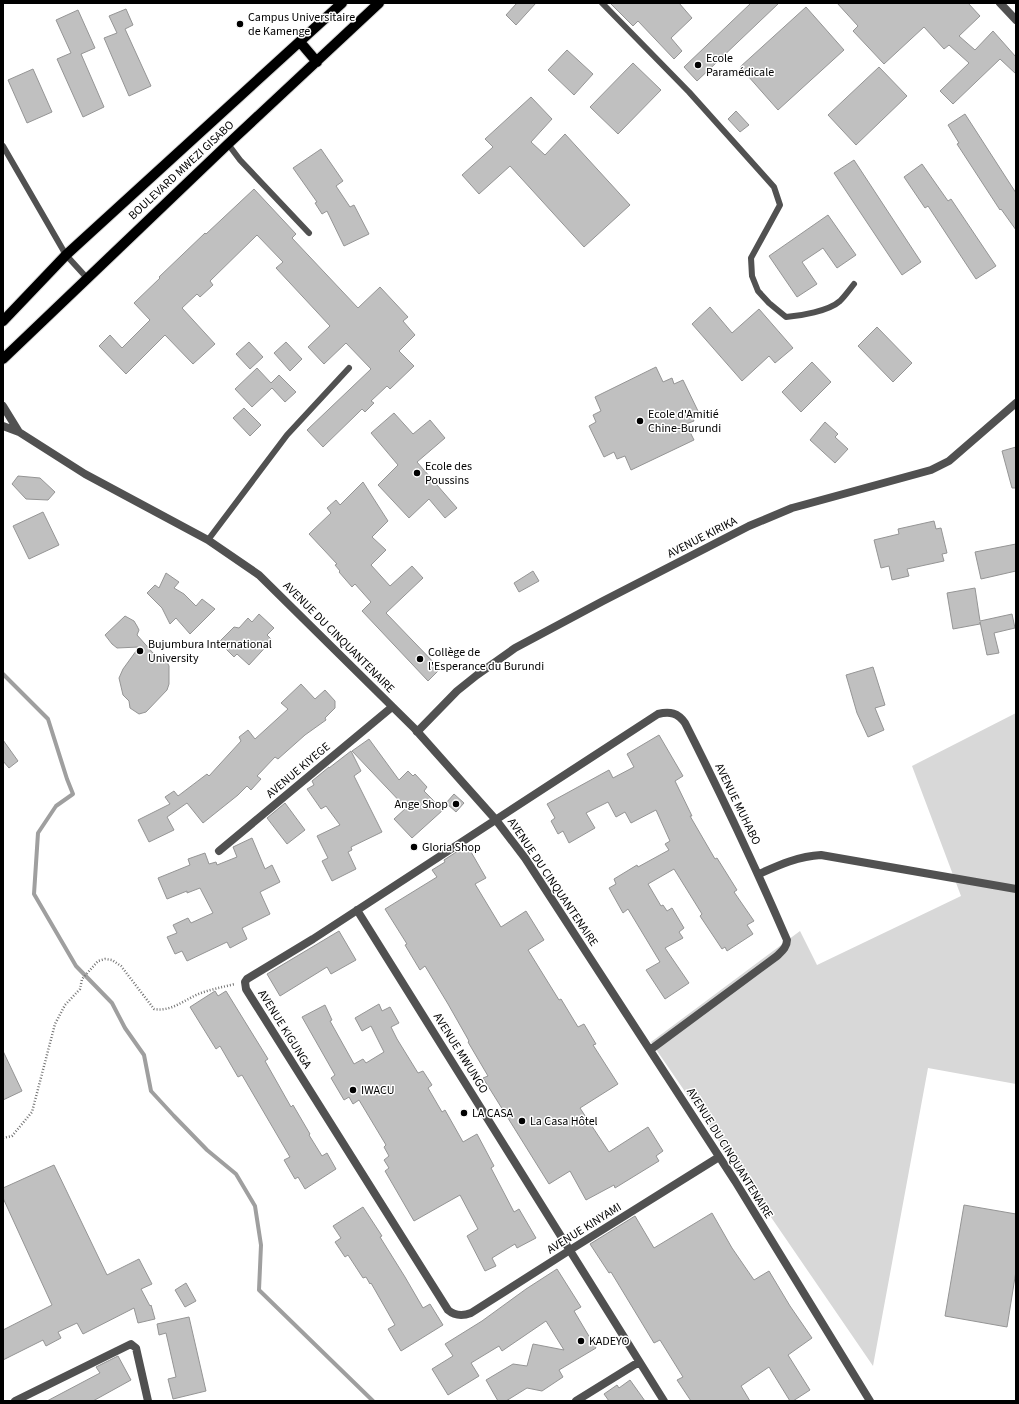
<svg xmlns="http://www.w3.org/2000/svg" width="1019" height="1404" font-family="'Source Sans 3',sans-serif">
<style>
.green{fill:#d8d8d8}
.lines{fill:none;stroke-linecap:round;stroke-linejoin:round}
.stream{stroke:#9f9f9f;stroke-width:4}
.building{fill:#c0c0c0;stroke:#959595}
.primary-casing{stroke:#dbdbdb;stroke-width:12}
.path{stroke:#737373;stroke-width:2.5;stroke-dasharray:1 2;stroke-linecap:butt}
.service{stroke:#515151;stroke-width:6}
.minor{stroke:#515151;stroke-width:8}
.primary{stroke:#000;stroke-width:10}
.poi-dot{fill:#000;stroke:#fff;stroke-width:1.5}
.labels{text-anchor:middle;stroke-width:3;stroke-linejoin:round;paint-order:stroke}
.poi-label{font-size:12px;fill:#000;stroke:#fff;text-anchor:start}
.street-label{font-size:12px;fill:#000;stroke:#fff}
</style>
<rect width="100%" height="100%" fill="#fff"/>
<!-- green -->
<path class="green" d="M1016,713V1084L928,1068L873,1366L651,1042L800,931L817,965L961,896L912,766Z"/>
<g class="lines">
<!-- stream -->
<path class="stream" d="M3,674L48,719L67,779L73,794L56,806L38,833L34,894L76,966L112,1003L125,1028L144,1055L151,1091L174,1116L207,1150L236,1174L255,1206L261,1245L259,1290L373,1401"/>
</g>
<!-- building -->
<path class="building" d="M517,3H536L516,25L506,15Z
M610,3H679L692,18L671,38L682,51L674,59L638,21L633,26Z
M751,3H779L697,81L684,67Z
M837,3H968L980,16L959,36L975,50L993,31L1016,57V74L1000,59L953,104L940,91L969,63L949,45L944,49L924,27L884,64L853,31L858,26Z
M806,7L844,50L778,110L740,67Z
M126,9L133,25L125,29L151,86L129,96L104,38L117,33L109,16Z
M78,10L95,48L81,54L104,107L83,117L57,59L71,53L56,20Z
M567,50L593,74L574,95L548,70Z
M633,63L661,90L618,134L590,107Z
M879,67L907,96L856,145L828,115Z
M33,69L52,112L27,123L8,80Z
M531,97L552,119L531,142L545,155L565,134L630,205L584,247L510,166L479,194L462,175L493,147L485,139Z
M736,111L749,125L740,132L728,119Z
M965,114L1016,193V230L1001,209L1000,210L957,144L959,143L948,125Z
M321,149L343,181L336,186L350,207L354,205L369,234L344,246L327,211L322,214L315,203L317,202L293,168Z
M854,160L921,262L902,275L834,173Z
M922,164L948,201L951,199L996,266L976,279L928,206L925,208L904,177Z
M254,189L296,234L292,238L358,308L380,287L408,317L403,321L415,335L399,351L414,366L390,389L387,386L371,401L374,403L365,412L362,409L358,413L323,447L307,430L371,369L346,343L324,364L308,347L330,326L276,268L283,262L257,235L210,281L213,285L200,297L197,294L182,308L215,344L193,364L165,335L126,374L99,346L110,335L122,348L150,320L134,303L160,278L159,277L205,233L206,234Z
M828,215L856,255L837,268L823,248L802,262L817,284L797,297L769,256Z
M710,307L732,333L759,309L793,348L775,363L769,356L742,381L692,324Z
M877,327L912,363L893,382L858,346Z
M249,342L263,357L250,369L236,354Z
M286,342L302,359L290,371L274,353Z
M812,362L831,382L801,412L782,392Z
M656,367L663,382L672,378L674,384L683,380L698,411L691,414L694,421L686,424L694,440L631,470L625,456L617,459L614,452L604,457L589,426L596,422L593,415L601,411L595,397Z
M257,368L271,383L279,375L296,392L285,402L272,388L252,407L235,389Z
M244,408L261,425L250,436L233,418Z
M394,413L413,434L430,420L445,438L417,462L457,508L445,518L429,499L409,518L378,485L398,465L371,433Z
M825,422L838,434L835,437L848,449L835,463L810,440Z
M1016,447V488H1012L1002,451Z
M18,476L40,478L55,492L48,500L26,499L12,484Z
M363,482L388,521L372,537L386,550L371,565L390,586L412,566L423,578L386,613L440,669L428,681L362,611L371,602L355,584L352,587L339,572L340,571L335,565L337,564L309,534L331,513L327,508L336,500L340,505Z
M43,512L59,545L29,559L13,526Z
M934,521L936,529L941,528L947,553L942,554L944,561L907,569L909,576L892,580L889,566L881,568L874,540L899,534L898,529Z
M1016,544V571L981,579L975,552Z
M533,571L539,581L519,592L514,583Z
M166,573L179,582L174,588L184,594L196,606L202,599L215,609L190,634L176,618L170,624L162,608L147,593L155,585L159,588Z
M975,588L980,621L1012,614L1015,628L994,633L999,653L987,655L980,622V624L953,629L947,593Z
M259,614L274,628L267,635L272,640L249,665L237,654L234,657L219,642L234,627L239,628L248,618L252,622Z
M125,616L134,621L137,626L139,630L137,635L153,653L166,660L169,666V684L167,690L146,712L139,714L130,708L129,701L123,695L119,678L123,669L139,647L117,648L112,644L105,635Z
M873,667L885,705L875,708L884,730L868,737L857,713L846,675Z
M301,684L315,699L325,690L335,701V708L325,718L326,720L305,735L278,759L275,757L257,776L261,779L251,790L247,786L238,795L203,823L187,803L167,817L174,830L149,842L138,820L170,804L165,797L174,791L178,796L207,774L209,776L241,741L239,737L248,730L255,739L288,709L281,703Z
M659,735L683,776L675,781L692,816H690L715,859L717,858L737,890L734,892L754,921L747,925L753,934L727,951L725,947L722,949L700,916L702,914L674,869L648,884L661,906L663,905L667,911L672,908L684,928L679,932L683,938L665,948L689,983L665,999L646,970L660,962L628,909L623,913L609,888L616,884L614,879L637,865L638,867L669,850L665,844L670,841L656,810L631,823L625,812L616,817L608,802L586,813L595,828L569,843L563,831L558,834L551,821L555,818L547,804L609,770L613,778L634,767L627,754Z
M369,739L399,780L408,771L413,776L415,774L427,787L424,791L443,810L412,838L394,819L406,808L352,751Z
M3,740L18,761L9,768L3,761Z
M351,751L361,771L354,776L382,832L351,847L352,850L348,852L356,869L332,881L322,861L328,858L317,836L340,825L326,806L321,809L307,789L314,785L312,781L329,767V768Z
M454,794L464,803L456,812L446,803Z
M285,803L305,830L287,844L267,818Z
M252,838L265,869L272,865L280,882L260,892L270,914L242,928L247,939L230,948L227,942L187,961L182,951L175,954L167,937L177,933L173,925L188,918L191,923L213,913L200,888L187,893V891L167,899L158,878L190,865L188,859L205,853L209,864L216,862L217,865L237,857L233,847Z
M467,845L486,878L475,884L501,927L526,911L544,940L528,950L559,1000L561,999L578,1027L584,1024L596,1044L593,1045L618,1084L580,1108L609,1152L648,1127L663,1151L656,1156L659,1161L615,1188L614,1185L586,1200L570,1171L549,1184L483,1078L488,1076L468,1042L469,1041L448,1004L425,966L420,970L405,945L407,944L385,909L437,877L432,870L445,862L444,860Z
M339,931L356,960L331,974L327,967L280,996L267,974Z
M215,991L218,996L226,991L268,1059L265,1061L291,1107L293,1105L310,1134L309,1135L322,1156L327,1153L336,1169L305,1189L298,1177L295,1179L284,1160L290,1157L242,1075L238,1077L220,1046L216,1049L190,1007Z
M379,1004L382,1011L390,1007L399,1023L391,1027L397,1039L418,1073L423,1071L432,1085L428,1088L442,1112L445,1110L463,1142L477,1134L494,1166L491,1168L514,1212L519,1209L536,1238L517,1248L515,1244L492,1258L496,1266L485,1271L467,1236L478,1229L460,1195L414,1221L385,1171L389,1168L384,1160L389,1156L384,1147L386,1145L359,1100L353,1104L349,1097L344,1100L331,1078L335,1075L302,1017L325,1005L332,1020L330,1021L354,1064L363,1059L366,1063L384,1052L371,1026L362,1031L355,1018Z
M3,1051L22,1091L3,1100Z
M54,1165L107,1275L139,1259L152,1284L141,1289L150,1306L151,1305L155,1319L138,1323L134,1308L83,1334L77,1323L58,1332L61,1338L46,1346L43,1340L3,1360V1330L52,1305L3,1198V1188Z
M964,1205L1016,1214V1271L1007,1327L945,1316Z
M363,1207L382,1236L380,1237L405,1277L423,1308L430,1304L443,1325L401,1351L388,1329L395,1325L371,1283L370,1284L366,1277L363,1278L348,1255L345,1257L335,1242L341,1238L333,1226Z
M712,1213L732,1248L754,1280L769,1271L790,1306L812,1338L788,1355L810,1390L793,1401H790L769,1367L741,1386L750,1401H691L677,1380L683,1377L660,1340L654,1343L611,1272L609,1273L590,1244L635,1216L654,1248Z
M557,1269L581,1307L574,1311L596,1348L559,1370L563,1377L542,1391L527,1388L506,1401H498L486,1380L513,1364L527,1366L533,1344L564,1350L546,1321L502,1351L499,1346L471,1363L479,1376L448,1395L432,1369L453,1356L445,1344L482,1321L526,1289Z
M186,1283L196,1301L185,1307L175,1290Z
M189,1317L206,1391L173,1399L168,1379L176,1377L166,1333L159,1335L157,1324Z
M118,1356L131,1380L93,1401H47L100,1373L96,1367Z
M630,1380L645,1401H609L604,1394L617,1385L619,1388Z"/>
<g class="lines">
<defs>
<path id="primary" d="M300,42L317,62
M3,321L66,255L342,3
M3,359L228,144L379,3"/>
</defs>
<!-- primary casing -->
<use href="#primary" class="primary-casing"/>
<!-- path -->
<path class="path" d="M3,1138L12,1136L32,1112L55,1024L65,1005L80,989L82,979L98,961L105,959L112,960L121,966L154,1009C172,1012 185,999 201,993C212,989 223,987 235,984"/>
<!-- service -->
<path class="service" d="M602,3L689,92L774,187L780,205L751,258L752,276L758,291L769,303L786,317C800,316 829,311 840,301C845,296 850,289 854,284
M228,144L240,160L309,233
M3,146L66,255L87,278
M208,540L287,435L349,368"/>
<!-- minor -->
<path class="minor" d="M1000,3L1016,20
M3,406L19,432
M3,426L19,432L85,474L208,540L259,575L415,729L496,820L525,858L735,1181L870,1401
M417,732L457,691L477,675L515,648L603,601L749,526L792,508L931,470L949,461L1016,403
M219,851L392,707
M759,874C779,865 799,856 821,855L1016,889
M357,910L664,1401
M650,1050L777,956C782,951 787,947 787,940C755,866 721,794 685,723C678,713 670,711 658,714L313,939L247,979L245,982L246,989L448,1310C455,1316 463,1316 471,1313L570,1250L719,1157
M15,1401L131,1344L136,1348L148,1401
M576,1401L639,1362"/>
<!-- primary -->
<use href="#primary" class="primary"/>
</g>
<!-- markers -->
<g class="poi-dot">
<circle cx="240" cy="24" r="4"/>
<circle cx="698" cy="65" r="4"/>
<circle cx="640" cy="421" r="4"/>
<circle cx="417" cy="473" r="4"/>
<circle cx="140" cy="651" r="4"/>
<circle cx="420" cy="659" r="4"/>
<circle cx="456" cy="804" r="4"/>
<circle cx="414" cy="847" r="4"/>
<circle cx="353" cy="1090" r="4"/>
<circle cx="464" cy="1113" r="4"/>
<circle cx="522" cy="1121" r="4"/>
<circle cx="581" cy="1341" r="4"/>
</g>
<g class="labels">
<!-- poi labels -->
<g class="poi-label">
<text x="248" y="21">Campus Universitaire<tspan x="248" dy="14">de Kamenge</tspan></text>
<text x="706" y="62">Ecole<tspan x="706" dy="14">Paramédicale</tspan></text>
<text x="648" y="418">Ecole d'Amitié<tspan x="648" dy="14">Chine-Burundi</tspan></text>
<text x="425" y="470">Ecole des<tspan x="425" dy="14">Poussins</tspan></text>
<text x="148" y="648">Bujumbura International<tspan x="148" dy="14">University</tspan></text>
<text x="428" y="656">Collège de<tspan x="428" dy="14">l'Esperance du Burundi</tspan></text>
<text x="448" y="808" text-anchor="end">Ange Shop</text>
<text x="422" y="851">Gloria Shop</text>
<text x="361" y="1094">IWACU</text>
<text x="472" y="1117">LA CASA</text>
<text x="530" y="1125">La Casa Hôtel</text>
<text x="589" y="1345">KADEYO</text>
</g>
<!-- street labels -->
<g class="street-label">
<text transform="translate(181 170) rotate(-43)" y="4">BOULEVARD MWEZI GISABO</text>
<text transform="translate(702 537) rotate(-27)" y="4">AVENUE KIRIKA</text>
<text transform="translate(339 637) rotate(45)" y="4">AVENUE DU CINQUANTENAIRE</text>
<text transform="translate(298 770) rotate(-40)" y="4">AVENUE KIYEGE</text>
<text transform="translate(738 804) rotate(64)" y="4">AVENUE MUHABO</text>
<text transform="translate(553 882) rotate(56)" y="4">AVENUE DU CINQUANTENAIRE</text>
<text transform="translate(285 1029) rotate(58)" y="4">AVENUE KIGUNGA</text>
<text transform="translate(461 1053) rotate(58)" y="4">AVENUE MWUNGO</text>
<text transform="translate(730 1153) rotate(58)" y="4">AVENUE DU CINQUANTENAIRE</text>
<text transform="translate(584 1228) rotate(-32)" y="4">AVENUE KINYAMI</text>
</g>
</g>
<!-- border -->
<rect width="1019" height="1404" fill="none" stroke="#000000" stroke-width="8"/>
</svg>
